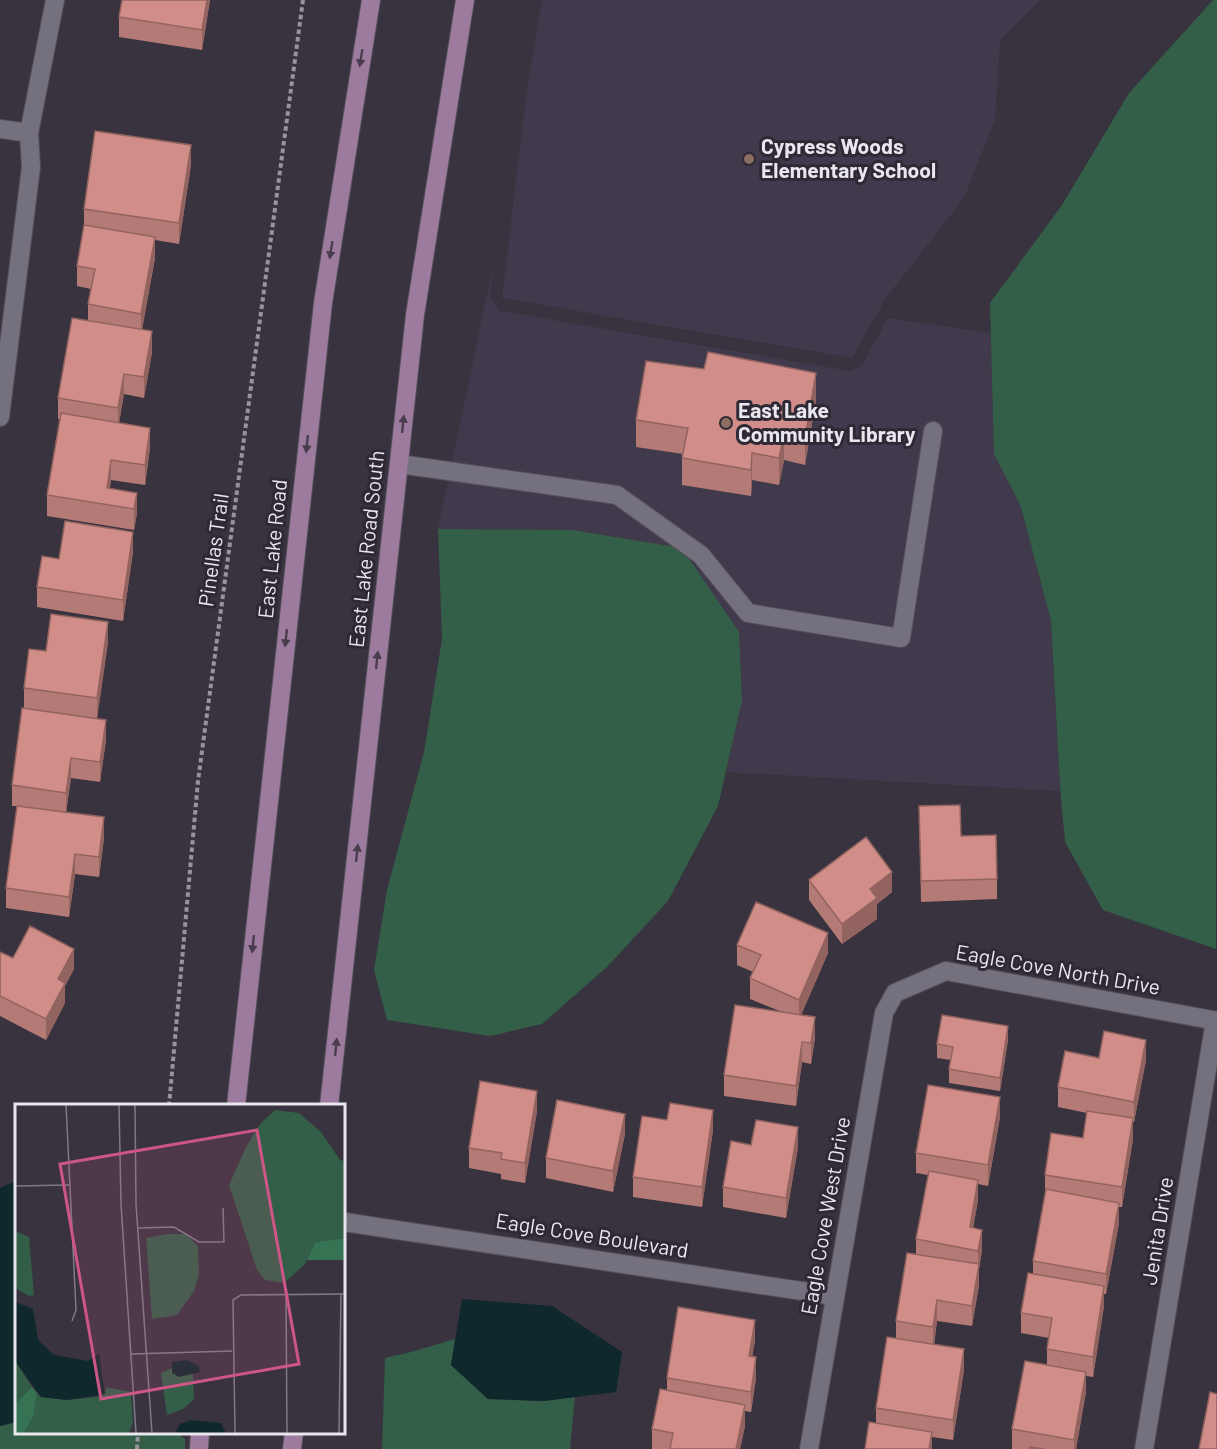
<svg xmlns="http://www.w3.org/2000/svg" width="1217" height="1449" font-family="Barlow,sans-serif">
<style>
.built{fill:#413a4c}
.green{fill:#335e47}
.water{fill:#0e282c}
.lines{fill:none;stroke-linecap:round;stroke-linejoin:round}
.minor-casing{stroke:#545059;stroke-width:20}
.major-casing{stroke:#545059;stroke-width:20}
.path{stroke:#98949e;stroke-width:4;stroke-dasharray:4.5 3;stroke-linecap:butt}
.minor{stroke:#75707d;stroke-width:18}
.major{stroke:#9c7b9e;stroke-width:18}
.wall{fill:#b47a75}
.shaded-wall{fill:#92635f}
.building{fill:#d18e88;stroke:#92635f;stroke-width:1.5}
.oneway{fill:#4a3e4e}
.education-dot{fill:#8d6e63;stroke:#2e2934;stroke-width:2}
.labels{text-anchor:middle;stroke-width:6;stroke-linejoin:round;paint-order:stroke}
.poi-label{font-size:21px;font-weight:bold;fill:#e9e6ee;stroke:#2e2934;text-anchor:start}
.street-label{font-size:21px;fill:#e9e6ee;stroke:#2e2934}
.inset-road{fill:none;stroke:#7f7b85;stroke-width:1.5}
.view{fill:#ce5687;fill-opacity:0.15;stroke:#ce5687;stroke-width:3}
.inset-edge{fill:none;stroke:#e9e6ee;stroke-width:3}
</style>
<rect width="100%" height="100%" fill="#38333f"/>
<!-- built -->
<path class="built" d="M542,0H1040L1000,40L995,120L964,198L886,298L852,358L502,298L526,97Z
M494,261L490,297L500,311L850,371L862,365L888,318L991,333L994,454L1021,507L1051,621L1060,791L726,772L742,701L572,530L438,529Z"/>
<!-- green -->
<path class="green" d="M1213,0H1217L1216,949L1103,910L1065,842L1060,787L1051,621L1021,507L994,454L990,303L1062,205L1129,93Z
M438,529L572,530L682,548L739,632L742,701L718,806L668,901L607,967L542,1024L490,1036L387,1020L374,970L387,890L424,752L442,639Z
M455,1339L451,1365L488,1399L544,1401L575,1397L570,1449H382L385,1358L411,1352Z
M16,1422V1432L177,1433L185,1439V1449H0V1426Z"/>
<!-- water -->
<path class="water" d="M16,1181V1422L0,1426V1188Z
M462,1299L552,1306L622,1352L616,1392L544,1401L488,1399L451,1365Z"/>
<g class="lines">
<defs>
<path id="minor" d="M0,129L29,133
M0,417L31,167L29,133L55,0
M399,464L617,495L701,555L748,613L901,638L933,431
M344,1222L835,1296
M809,1449L884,1013L895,993L946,971L1217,1021
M1144,1449L1215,1021"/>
<path id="major" d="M236,1106L323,303L371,0
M329,1106L415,315L465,0
M199,1449L200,1432
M292,1449L294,1432"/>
</defs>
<!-- minor casing -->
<use href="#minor" class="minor-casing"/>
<!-- major casing -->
<use href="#major" class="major-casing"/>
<!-- path -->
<path class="path" d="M169,1106L198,781L303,0
M137,1449L138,1432"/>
<!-- minor -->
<use href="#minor" class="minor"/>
<!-- major -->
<use href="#major" class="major"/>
</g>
<!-- wall -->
<path class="wall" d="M210,0L202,50L119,37V17Z
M191,165L179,244L155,240V258L142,330L152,352L144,398L124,394L119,423L150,448L145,485L111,480L110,488L137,493V513L134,530L47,516V495L60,419H58V398L88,321V304L91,289L77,286V266L84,227V209Z
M816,400L805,465L784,460L779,485L752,480L751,496L682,485V458L683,454L636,447V420Z
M133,552L123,621L37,607V587L59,559Z
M108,642L97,718L106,740L100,782L71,778L66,812L104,838L99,877L75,874L69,917L6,908V888L17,806H12V785L24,708V688L46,651Z
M919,806L961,836L997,879V899L921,902Z
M809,880L892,892L877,904V919L842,944L809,900Z
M737,945L828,953L801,1015L815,1038L811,1064L802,1062L796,1106L724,1096V1075L782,1012L750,999V978L753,972L737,965Z
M0,952L13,958L74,969L65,986V1003L46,1040L0,1016Z
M1008,1040L1000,1091L949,1083V1069L951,1060L937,1058V1044Z
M1099,1058L1146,1060L1134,1122H1133V1139L1122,1207H1119V1223L1106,1294H1104V1306L1093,1377L1086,1376V1392L1076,1449H1012V1429L1047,1365V1349L1049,1338L1021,1333V1313L1033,1274V1261L1045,1195V1175L1083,1138L1087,1113L1058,1107V1087Z
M537,1111L525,1183L501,1179V1174L469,1168V1148Z
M1000,1117L988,1186L978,1184V1200L973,1228L982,1250L979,1269V1285L972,1326L937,1321L934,1345L964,1370L953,1440L932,1437V1449L876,1423V1408L896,1339V1321L916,1254V1239L928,1175L916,1173V1153Z
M713,1130L702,1207L633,1197V1177Z
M625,1134L613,1192L546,1178V1158Z
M751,1145L798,1147L786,1218L723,1207V1187Z
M755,1340L752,1357L756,1378L751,1412L745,1411V1426L740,1449H652V1429L667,1390V1378Z"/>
<!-- shaded-wall -->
<path class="shaded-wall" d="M207,0H210L202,50V30Z
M191,145V165L179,244V223Z
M155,237V258L141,334V314Z
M152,331V352L144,398V377Z
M816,373V400L805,465V438Z
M124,374V394L118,429V408Z
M150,428V448L145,485V465Z
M784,434V460L779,485V458Z
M752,453V480L751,496V470Z
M111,460V480L107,505V488Z
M137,493V513L134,530V509Z
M133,532V552L123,621V600Z
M108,622V642L97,719V698Z
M106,720V740L100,782V762Z
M71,758V778L66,813V793Z
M104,817V838L99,877V857Z
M75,854V874L69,917V897Z
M892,872V892L877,904V919L842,944V924L870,889Z
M828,933V953L799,1020V1000Z
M74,949V969L65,986V1003L46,1040V1019L58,979Z
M815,1017V1038L811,1064V1043Z
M1008,1026V1040L1000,1091V1078Z
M1146,1040V1060L1134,1122V1102Z
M802,1042V1062L796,1106V1086Z
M537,1091V1111L525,1183V1163Z
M1000,1097V1117L988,1186V1165Z
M713,1110V1130L702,1207V1187Z
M625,1114V1134L613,1192V1171Z
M1133,1118V1139L1122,1207V1187Z
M798,1127V1147L786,1218V1198Z
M978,1180V1200L970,1247V1227Z
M1119,1203V1223L1106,1294V1274Z
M982,1230V1250L979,1269V1285L972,1326V1306L978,1267V1251Z
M1104,1286V1306L1093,1377V1357Z
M937,1300V1321L933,1347V1327Z
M755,1320V1340L749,1376V1356Z
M964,1349V1370L953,1440V1420Z
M756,1357V1378L751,1412V1392Z
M1086,1372V1392L1076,1449H1074V1440Z
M745,1405V1426L740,1449H736Z
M932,1432V1449H929Z"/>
<!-- building -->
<path class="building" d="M122,0H207L202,30L119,17Z
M95,131L191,145L179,223L84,209Z
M84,225L155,237L141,314L88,304L95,269L77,266Z
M72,318L152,331L144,377L124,374L118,408L58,398Z
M708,352L816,373L805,438L784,434L779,458L752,453L751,470L682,458L688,428L636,420L646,361L704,369Z
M61,413L150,428L145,465L111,460L107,488L137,493L134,509L47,495Z
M65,521L133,532L123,600L37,587L42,556L59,559Z
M51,614L108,622L97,698L24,688L29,649L46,651Z
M22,708L106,720L100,762L71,758L66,793L12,785Z
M960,805L961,836L996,835L997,879L921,881L919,806Z
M17,806L104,817L99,857L75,854L69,897L6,888Z
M866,837L892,872L870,889L877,898L842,924L809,880Z
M756,902L828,933L799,1000L750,978L761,955L737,945Z
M30,926L74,949L58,979L65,983L46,1019L0,996V952L13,958Z
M735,1005L815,1017L811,1043L802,1042L796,1086L724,1075Z
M942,1015L1008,1026L1000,1078L949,1069L953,1047L937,1044Z
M1104,1031L1146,1040L1134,1102L1058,1087L1065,1051L1099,1058Z
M480,1081L537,1091L525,1163L501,1159L502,1153L469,1148Z
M928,1085L1000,1097L988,1165L916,1153Z
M557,1100L625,1114L613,1171L546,1158Z
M670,1103L713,1110L702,1187L633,1177L642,1116L667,1120Z
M1087,1111L1133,1118L1122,1187L1045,1175L1051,1133L1083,1138Z
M756,1120L798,1127L786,1198L723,1187L731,1141L751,1145Z
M929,1171L978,1180L970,1227L982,1230L978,1251L916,1239Z
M1046,1189L1119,1203L1106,1274L1033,1261Z
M907,1253L979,1264L972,1306L937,1300L933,1327L896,1321Z
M1028,1273L1104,1286L1093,1357L1047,1349L1052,1318L1021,1313Z
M678,1307L755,1320L749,1356L756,1357L751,1392L667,1378Z
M887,1337L964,1349L953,1420L876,1408Z
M1025,1361L1086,1372L1074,1440L1012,1429Z
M660,1389L745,1405L736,1449H670L673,1433L652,1429Z
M1210,1392L1217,1394V1449H1199Z
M869,1422L932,1432L929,1449H865Z
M1030,1447L1044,1449H1029Z"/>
<!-- one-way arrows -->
<defs><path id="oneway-solid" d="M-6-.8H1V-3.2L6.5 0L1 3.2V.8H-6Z" transform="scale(1.5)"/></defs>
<g class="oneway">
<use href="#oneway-solid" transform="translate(361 58) rotate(99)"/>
<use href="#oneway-solid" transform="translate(331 250) rotate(99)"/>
<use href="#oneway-solid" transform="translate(403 424) rotate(-84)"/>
<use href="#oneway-solid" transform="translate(307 444) rotate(96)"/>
<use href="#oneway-solid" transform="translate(286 638) rotate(96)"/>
<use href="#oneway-solid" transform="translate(377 660) rotate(-84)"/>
<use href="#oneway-solid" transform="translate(357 853) rotate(-84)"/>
<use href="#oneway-solid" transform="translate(253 944) rotate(96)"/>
<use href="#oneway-solid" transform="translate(336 1047) rotate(-84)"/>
</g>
<!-- markers -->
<g class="education-dot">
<circle cx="749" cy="159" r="6"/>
<circle cx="726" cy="423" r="6"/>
</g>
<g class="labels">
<!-- poi labels -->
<g class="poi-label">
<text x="761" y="154">Cypress Woods<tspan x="761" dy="24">Elementary School</tspan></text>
<text x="738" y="418">East Lake<tspan x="738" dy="24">Community Library</tspan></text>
</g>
<!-- street labels -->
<g class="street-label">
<text transform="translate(273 549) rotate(-84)" y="7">East Lake Road</text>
<text transform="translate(367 549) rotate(-84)" y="7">East Lake Road South</text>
<text transform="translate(214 550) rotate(-82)" y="7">Pinellas Trail</text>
<text transform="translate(1058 970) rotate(10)" y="7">Eagle Cove North Drive</text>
<text transform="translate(826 1216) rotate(-80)" y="7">Eagle Cove West Drive</text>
<text transform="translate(1158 1231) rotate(-81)" y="7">Jenita Drive</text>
<text transform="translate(592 1236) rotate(9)" y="7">Eagle Cove Boulevard</text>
</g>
</g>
<!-- overview -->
<g transform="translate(15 1104)">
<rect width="330" height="330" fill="#38333f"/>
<path d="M260,6L284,9L306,28L325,56L330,57V134L300,138L290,160L269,179L250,176L242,166L214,81L231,43L245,20ZM0,127L14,133L19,191L14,192L0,184ZM153,130H171L183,142L184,171L179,187L162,211L137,215L131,134ZM0,257L17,283L0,300ZM157,264V269L178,270L179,295L168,305L152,311L146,269ZM91,283L116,288L118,318L114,329H9L19,311L22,289L26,293L52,296L82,293L90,290Z" fill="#335e47"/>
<path d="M330,134V156H292L300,138ZM17,283L22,289L19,311L9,329H0V300Z" fill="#357353"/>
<path d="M0,198L18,205L23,236L39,251L73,257L84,250L90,290L52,296L26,293L0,257ZM172,256L184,262L185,268L164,273L157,269V258ZM176,316L206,319L211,329H160L165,320Z" fill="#0e282c"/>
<path class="inset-road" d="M51,1L61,206L57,217M104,1L106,100L121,329M120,1L121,100L137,329M0,82L54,81M123,124L159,123L184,138H209L208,104M271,191L272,329M116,250L217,247M220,329L218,196L226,191L330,190M324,329L326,189"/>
<path class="view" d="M242,26L284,260L86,295L45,60Z"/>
<rect width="330" height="330" class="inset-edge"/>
</g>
</svg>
